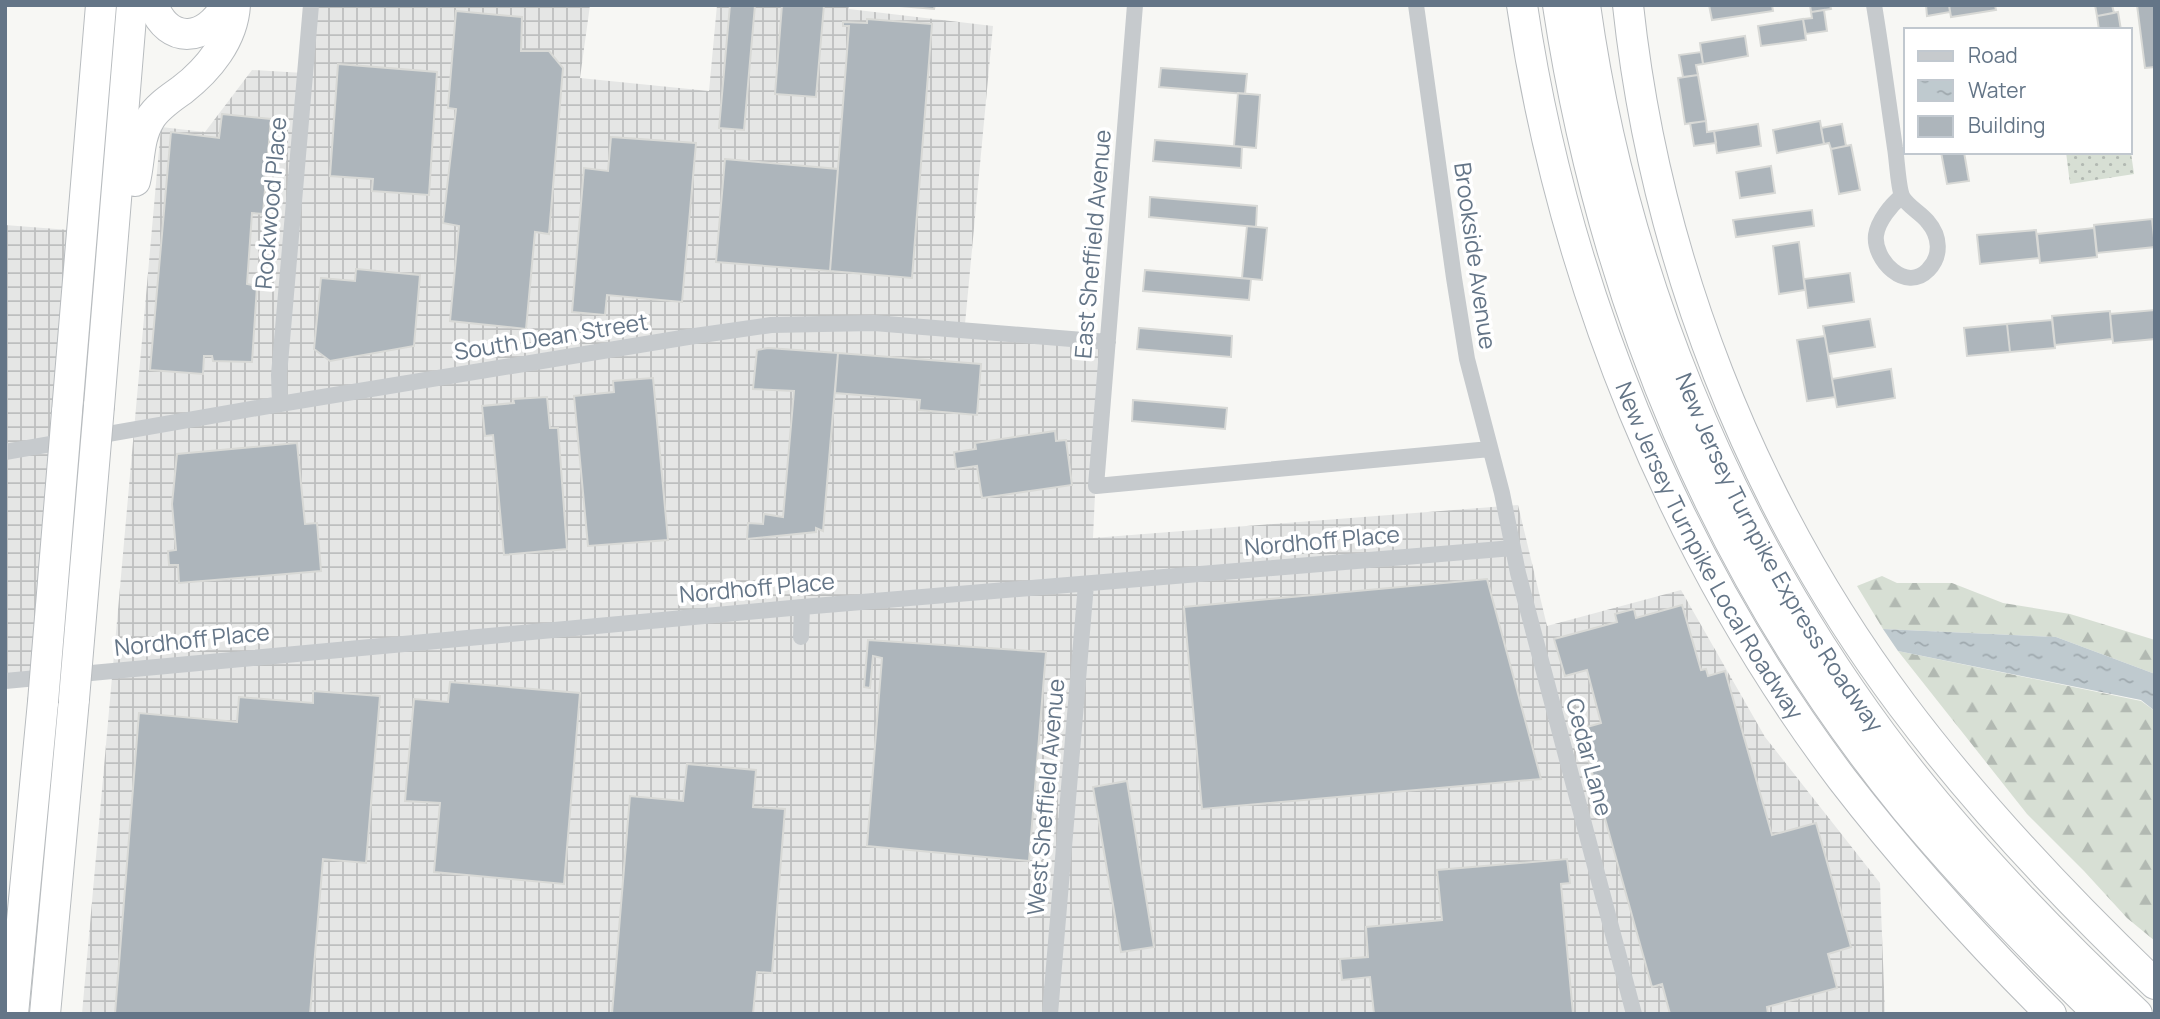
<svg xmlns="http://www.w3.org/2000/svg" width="2160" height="1019" font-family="Manrope,sans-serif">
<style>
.industrial{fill:url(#industrial-grid)}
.forest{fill:url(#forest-firs)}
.park{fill:url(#park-dots)}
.water{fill:url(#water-ripples)}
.building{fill:#adb5bb;stroke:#d8d9d6;stroke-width:2}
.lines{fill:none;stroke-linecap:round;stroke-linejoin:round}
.highway-casing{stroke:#b8bcbf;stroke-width:32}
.street{stroke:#c6cacd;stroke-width:16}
.highway{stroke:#fff;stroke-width:30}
.highway-bridge-casing{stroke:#b8bcbf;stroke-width:32;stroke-linecap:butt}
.highway-bridge{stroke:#fff;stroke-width:30}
.labels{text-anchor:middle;stroke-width:7;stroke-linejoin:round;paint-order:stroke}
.street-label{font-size:23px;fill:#647587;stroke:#fff}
</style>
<defs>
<pattern id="industrial-grid" width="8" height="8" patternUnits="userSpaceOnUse" patternTransform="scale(1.75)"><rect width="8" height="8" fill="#e5e6e5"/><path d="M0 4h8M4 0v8" fill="none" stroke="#bdbfbf"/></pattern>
<pattern id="forest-firs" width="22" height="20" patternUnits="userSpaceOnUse" patternTransform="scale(1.75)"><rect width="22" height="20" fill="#d7dfd4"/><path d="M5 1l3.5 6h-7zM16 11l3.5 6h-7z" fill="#b2b9b2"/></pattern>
<pattern id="park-dots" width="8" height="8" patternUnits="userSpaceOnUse" patternTransform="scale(1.75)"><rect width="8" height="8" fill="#d7dfd4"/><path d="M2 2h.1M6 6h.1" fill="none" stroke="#b2b9b2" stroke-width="1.8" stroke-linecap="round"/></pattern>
<pattern id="water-ripples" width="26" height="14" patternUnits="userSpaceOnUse" patternTransform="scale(1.75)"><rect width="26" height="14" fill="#bfcacf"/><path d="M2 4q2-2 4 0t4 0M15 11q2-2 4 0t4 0" fill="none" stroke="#9fa9ae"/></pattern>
</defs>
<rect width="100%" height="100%" fill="#f7f7f4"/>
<!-- industrial -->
<path class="industrial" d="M315,5H590L580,78L709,91L717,5H848L849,9L993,26L965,324L1102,339L1093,538L1518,505L1547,626L1681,590L1765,737L1880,883L1885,1014H82L161,127L205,132L252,70L304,73Z
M5,225L82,231L45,675L5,680Z"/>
<!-- forest -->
<path class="forest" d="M1882,576L1897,583H1952L2003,603L2070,614L2155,640V674L2056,637L1883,629L1857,586Z
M1898,651L2141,701L2155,711V941L2127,918L2084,871L2027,814Z"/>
<!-- park -->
<path class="park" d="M2130,146L2134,174L2070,184L2066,152H2130Z"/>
<!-- water -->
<path class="water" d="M1883,629L2056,637L2155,674V711L2141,700L1898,651Z"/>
<!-- building -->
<path class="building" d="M730,5H755L744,130L719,128Z
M782,5H824L816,97L775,94Z
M888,5H935L934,9Z
M1709,5H1772L1773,11L1712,20Z
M1810,5H1830L1831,9L1811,12Z
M1926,5H1949L1950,12L1927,16Z
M1949,5H1995L1996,10L1951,17Z
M2095,5H2112L2114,13L2097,16Z
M2137,5H2154L2155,67L2145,68Z
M1824,10L1827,31L1806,34L1803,19L1812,18L1811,12Z
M456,11L522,17L521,51H549L563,68L549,234L535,232L526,329L450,321L459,226L443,223L456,109L448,108Z
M2118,12L2121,30H2099L2097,16Z
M867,19L932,24L912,278L830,271L849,26H843V22L867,23Z
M1803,19L1806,40L1761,46L1758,26Z
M1745,36L1748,56L1703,64L1700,43Z
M1701,52L1703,64L1696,65L1698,75L1683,77L1679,55Z
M338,64L437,72L429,195L372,191L373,179L330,176Z
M1161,68L1247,74L1245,94L1159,87Z
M1698,75L1706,121L1685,124L1678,78Z
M1238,93L1260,95L1256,148L1234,146Z
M222,114L271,119L263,214L252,213L247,284L257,286L252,362L213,361L212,356H204L203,374L150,370L171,132L219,138Z
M1706,121L1707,132L1714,131L1716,143L1694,146L1690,123Z
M1820,121L1824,144L1777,153L1773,130Z
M1758,124L1761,146L1717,153L1714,131Z
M1842,124L1846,146L1831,149L1829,143L1824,144L1821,128Z
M611,137L696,143L682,302L607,295L605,315L572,312L584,168L608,171Z
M1155,140L1242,147L1241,168L1153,161Z
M1851,145L1860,190L1839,194L1831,149Z
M1941,152H1964L1969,181L1947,184Z
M725,159L838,169L830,271L716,262Z
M1771,166L1775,193L1740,198L1736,172Z
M1150,197L1257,206L1256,227L1149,217Z
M1812,210L1814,226L1736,237L1733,220Z
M2152,219L2155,247L2097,253L2094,225Z
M1247,226L1267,228L1262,280L1242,278Z
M2094,228L2097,257L2040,263L2037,234Z
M2036,230L2039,258L1980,264L1977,235Z
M1799,242L1805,290L1779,294L1773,246Z
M356,269L420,275L414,346L330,361L314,349L321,278L355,281Z
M1145,270L1251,279L1249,300L1143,291Z
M1850,273L1854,302L1808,308L1804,279Z
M2155,310V339L2113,343L2110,314Z
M2110,311L2112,339L2055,345L2052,316Z
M1870,319L1875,347L1828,354L1823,326Z
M2052,320L2055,348L2010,352L2007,324Z
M2007,324L2010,352L1967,356L1964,328Z
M1139,328L1232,336L1231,357L1137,349Z
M1825,336L1835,397L1807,401L1797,340Z
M768,348L838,353L823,531L816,528V532L747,539L748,523L763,524L764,514L783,517L794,391L753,389L757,350Z
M838,353L981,364L977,415L919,410L920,400L835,393Z
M1891,369L1895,398L1837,407L1832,379Z
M653,378L668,540L588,546L574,396L614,392L613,381Z
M547,397L550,428H558L567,549L504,555L493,435L485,436L482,406L514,403L513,399Z
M1133,400L1227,408L1225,429L1132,421Z
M1055,431L1056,441L1066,440L1072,485L982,498L977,466L956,469L954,452L976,449L975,443Z
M297,443L305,524L317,523L321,571L179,583L178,565H169L168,551L176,550L172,504L177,454Z
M1487,579L1541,779L1202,809L1184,607Z
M1682,605L1701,670L1706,669L1708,676L1725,671L1772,835L1816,823L1851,947L1828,954L1837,988L1767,1007L1768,1014H1670L1662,984L1652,987L1580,729L1601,723L1587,670L1565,676L1554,639L1617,622L1615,614L1634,609L1636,618Z
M868,640L1046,652L1029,861L867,846L882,658L873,656L870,688L864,687Z
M450,682L580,693L564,884L434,872L440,803L405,801L414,699L448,702Z
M313,691L380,696L366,863L323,859L310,1014H115L139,713L237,722L239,697L313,703Z
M687,764L756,770L753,807L785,809L772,973L757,972L753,1014H612L630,796L683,801Z
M1127,781L1154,947L1121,952L1093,787Z
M1567,859L1570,883L1561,884L1573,1014H1374L1370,977L1342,980L1340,959L1368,957L1366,927L1442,920L1437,870Z"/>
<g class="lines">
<defs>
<g id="highway">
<path d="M153,5C169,46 207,41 226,5"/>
<path id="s1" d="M1522,5C1563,282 1673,555 1842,779C1906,862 1977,940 2051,1014"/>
<path d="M1558,5C1603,301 1716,576 1906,809C1966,881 2032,949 2099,1014"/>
<path id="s2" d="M1585,5C1622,269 1724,521 1882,735C1957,836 2046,928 2137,1014"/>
<path d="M1628,5C1655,257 1750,502 1902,705C1977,805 2064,897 2155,984"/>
<path d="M135,181C140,161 138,138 150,119C157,107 171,98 182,90C208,70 233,40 235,5"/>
<path d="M99,406L132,5"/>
<path d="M67,412L101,5"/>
<path d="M13,1014L43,702"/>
<path d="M45,1014L74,699"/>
</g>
</defs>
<!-- highway casing -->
<use href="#highway" class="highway-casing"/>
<!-- street -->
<path class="street" d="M1135,5L1096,486L1490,449
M1416,5L1454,278L1467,359L1502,493L1518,573L1634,1014
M1874,5C1882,53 1888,100 1895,148C1897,159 1898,186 1902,196C1907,206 1921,213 1928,222C1940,236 1942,256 1928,270C1906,293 1873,260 1876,235C1878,221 1891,205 1902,196
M280,404L279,375L311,5
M5,452L280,404L688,337L771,325L874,323L1108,342
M801,637L802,607
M5,681L802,607L1513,548
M1050,1014L1086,584"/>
<!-- highway -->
<use href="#highway" class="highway"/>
<defs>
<path id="highway-bridge" d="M74,699L99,406
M43,702L67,412"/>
</defs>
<!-- highway-bridge casing -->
<use href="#highway-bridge" class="highway-bridge-casing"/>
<!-- highway-bridge -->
<use href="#highway-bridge" class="highway-bridge"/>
</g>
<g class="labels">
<!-- street labels -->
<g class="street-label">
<text transform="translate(271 203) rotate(-85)" y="8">Rockwood Place</text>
<text transform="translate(1093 244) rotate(-85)" y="8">East Sheffield Avenue</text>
<text transform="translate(1475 256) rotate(82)" y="8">Brookside Avenue</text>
<text transform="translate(551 337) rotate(-9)" y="8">South Dean Street</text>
<text transform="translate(1322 541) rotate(-5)" y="8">Nordhoff Place</text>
<text dy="8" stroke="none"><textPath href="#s1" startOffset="581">New Jersey Turnpike Local Roadway</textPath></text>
<text dy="8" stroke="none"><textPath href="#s2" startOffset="586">New Jersey Turnpike Express Roadway</textPath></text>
<text transform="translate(757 588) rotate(-5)" y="8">Nordhoff Place</text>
<text transform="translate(192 640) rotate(-6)" y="8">Nordhoff Place</text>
<text transform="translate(1589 757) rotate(75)" y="8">Cedar Lane</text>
<text transform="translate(1046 797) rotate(-85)" y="8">West Sheffield Avenue</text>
</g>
</g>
<!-- border -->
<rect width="2160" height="1019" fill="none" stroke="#647587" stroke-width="14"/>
<!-- legend -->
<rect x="1904" y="28" width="228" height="126" fill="#ffffff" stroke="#c1c8cf" stroke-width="2"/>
<rect x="1918" y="51" width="35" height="10" fill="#c6cacd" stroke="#c1c8cf" stroke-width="2"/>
<text x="1968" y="63" font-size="21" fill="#647587">Road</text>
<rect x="1918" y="80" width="35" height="21" fill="url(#water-ripples)" stroke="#c1c8cf" stroke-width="2"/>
<text x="1968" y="98" font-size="21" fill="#647587">Water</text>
<rect x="1918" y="116" width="35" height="21" fill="#adb5bb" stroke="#c1c8cf" stroke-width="2"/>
<text x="1968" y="133" font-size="21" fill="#647587">Building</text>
</svg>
